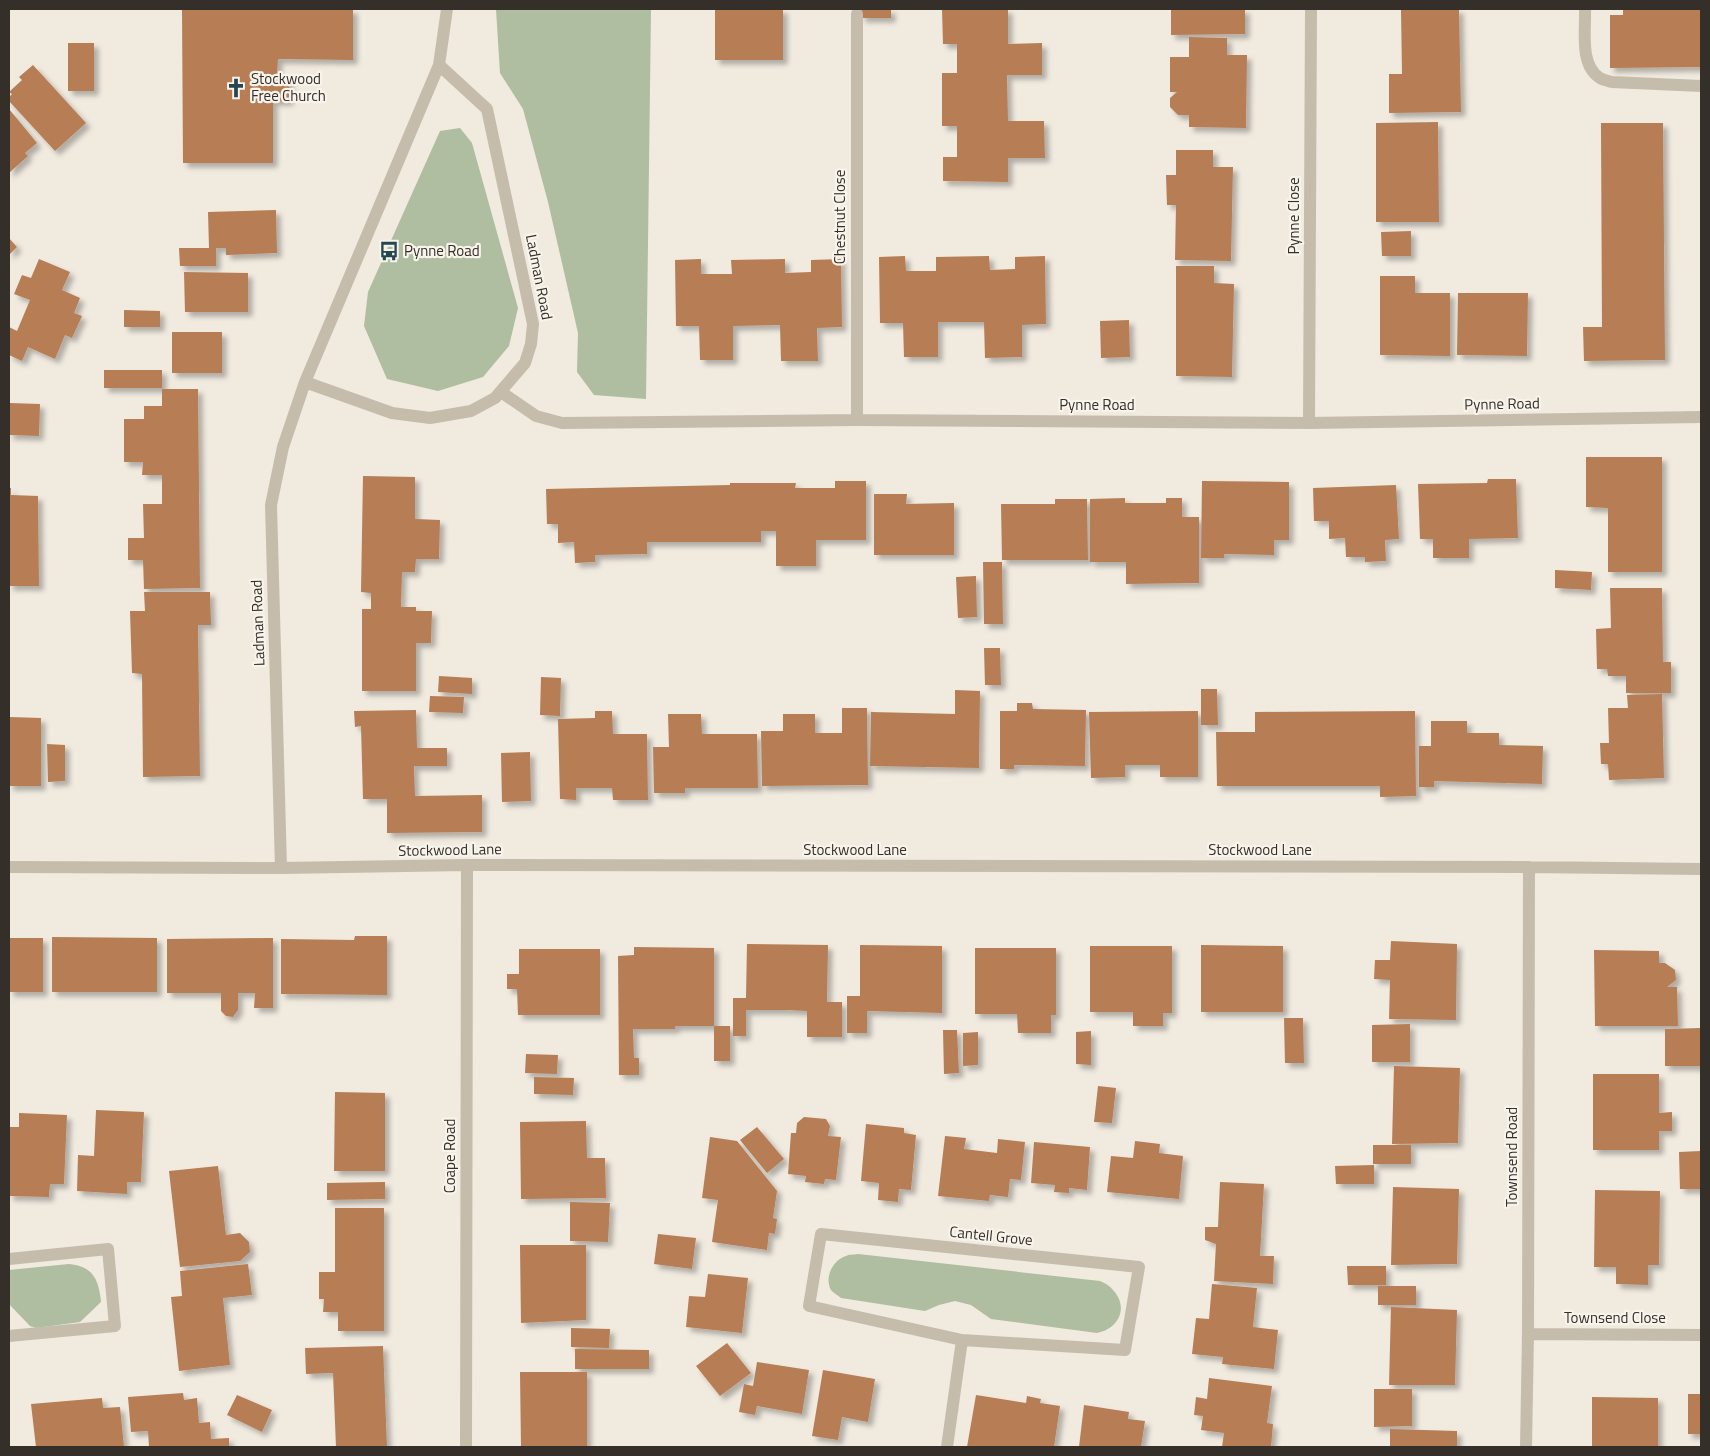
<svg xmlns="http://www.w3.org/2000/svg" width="1710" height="1456" font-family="'Titillium Web',sans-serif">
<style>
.green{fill:#afbda0}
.building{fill:#b77d55;filter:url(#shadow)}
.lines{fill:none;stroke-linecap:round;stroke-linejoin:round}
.minor{stroke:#c6bcac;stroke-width:12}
.labels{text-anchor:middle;stroke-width:4.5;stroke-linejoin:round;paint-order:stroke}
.poi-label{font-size:15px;fill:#352f2a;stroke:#f8f4eb;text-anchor:start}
.street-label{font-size:15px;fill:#352f2a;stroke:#f8f4eb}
</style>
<defs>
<filter id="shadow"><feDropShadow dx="4.5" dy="4.5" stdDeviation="2.5" flood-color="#0004"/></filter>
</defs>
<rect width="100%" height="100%" fill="#f0eadf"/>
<!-- green -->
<path class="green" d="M496,9H651L646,399L594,395L577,372L578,333L548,202L523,109L500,73Z
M460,128L472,143L518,308L509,346L483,377L438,391L387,379L364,326L368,292L440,131Z
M858,1254L1100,1281C1105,1283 1110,1286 1113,1290C1129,1307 1119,1329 1097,1333L991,1319L971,1305L955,1301L939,1305L925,1311L841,1298C838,1295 833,1293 831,1290C824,1277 833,1260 846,1256C849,1254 854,1255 858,1254Z
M69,1264C93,1266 99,1280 101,1302L80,1322L36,1328L30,1326L9,1304V1270Z"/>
<!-- building -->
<path class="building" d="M182,9H353V60L278,59L277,75H289V101H273V163H183Z
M715,9H783V60H715Z
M861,9H891V18H861Z
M942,9H1008V44L1042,43V75H1007L1008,121H1044L1045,158H1008V182L943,181V157H957V126H942V73H957V44H943Z
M1171,9H1245V34L1171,35Z
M1401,9H1459L1461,112L1389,113V74H1402Z
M1623,9H1701V67L1610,68V15H1623Z
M1189,37L1227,38V55H1247L1246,128L1189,127V115H1178L1170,107V98L1177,92H1170V57H1189Z
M68,43H94V91H68Z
M33,65L86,123L55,151L9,101V97L12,94L9,92L22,80L19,77Z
M9,109L37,143L25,153L28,156L9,173Z
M1438,122L1439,222H1376V123Z
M1601,123H1663L1665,360L1584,361L1583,327H1602Z
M1176,150H1213V167H1233L1231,261L1175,260L1176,205H1167L1166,175H1176Z
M276,210L277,253L226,255V248H216V266H180L179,248H209L208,212Z
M1411,231V256H1382L1381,232Z
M9,238L17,247L9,255Z
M905,256L906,271H936V257L989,256L990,270L1015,269V257L1045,256L1046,324L1022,325V357L985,358L984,322H938V357H904L903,323H880L879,257Z
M39,259L70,272L62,290L80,298L74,313L82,316L72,338L65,335L55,359L28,347L22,361L9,355V327L17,331L30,300L14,294L22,275L31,278Z
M701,259V274H732L731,260L785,259V273L811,272V260L841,259L842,327L817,328L818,361H781L780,325L733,326V360H700L699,326H676L675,260Z
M1176,266H1214V283L1234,284L1232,377L1176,376Z
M184,272L248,273V312H185Z
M1380,276H1415V293H1450V356L1380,355Z
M1458,293H1528L1527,356L1457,355Z
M124,310L160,311V327H124Z
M1129,320L1130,357L1101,358L1100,321Z
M172,332H222V373H172Z
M104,370H162V388H104Z
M162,389H198L200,588L144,589L143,560H128V538H144L143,504H162V475H142L143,462H124V419H144V406H162Z
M9,403L40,404L39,436L9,435Z
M1586,457H1662V572H1608V508L1586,507Z
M363,476L415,477V519L440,520L439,559H416L415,572H402L401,607H416V611H432L431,643H416V691H362V609H371V593L361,592Z
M1488,479H1516L1518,538L1469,539V558H1433V539H1420L1418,484L1487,483Z
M835,481H866V540H816V566H776V531H761V542H647V554L595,555V562L575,563L574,542L558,543V524H547L546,489L730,485V483H796L795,488H835Z
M1202,481L1289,482V540H1274V555L1224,554V558H1201Z
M1396,485L1399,539L1385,540L1386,561L1365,562V557H1346L1345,538L1329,539V521H1314L1313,488Z
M9,488H11V495L38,496L39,586H9Z
M874,494H907L906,504L954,503V555H874Z
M1125,498V503H1166V498H1182V517H1199V583L1126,584V562H1090V499Z
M1055,499H1087L1088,560H1002L1001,504H1055Z
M983,562H1002L1003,624H984Z
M1555,570L1592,572L1591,590L1555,588Z
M976,576L977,617L958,618L956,577Z
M1610,588H1662L1663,662H1671V693H1626V676H1608L1607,669H1597L1596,629L1611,628Z
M144,592H210L211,625H198L200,776L143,777L142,674L132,673L130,611H145Z
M984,648H1000L1001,685H985Z
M439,676L472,678V694L438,692Z
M541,677L561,678L560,716L540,715Z
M1201,689H1217L1218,725H1201Z
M955,690L980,691L979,768L870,766L871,712L955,714Z
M1662,694L1664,778L1609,780L1608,764H1601L1600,743H1609L1608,708H1628L1627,695Z
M430,696L464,697L463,713L429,712Z
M1017,703H1032L1033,709L1086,710L1085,766L1014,765V769H1000V711H1017Z
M842,708H867L868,785L762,786L761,731H783V714H815V733H842Z
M416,710L417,748H447V766H414L415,796L482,795V832L387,833V799H363L361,726L355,727L354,711Z
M595,711H612L613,734H647L648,800H613L612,788H576V800L560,799L558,719L595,718Z
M1198,711V777H1160V765H1125V777L1091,778L1089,712Z
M1415,711L1416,796L1380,797V786H1217L1216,732H1255V712Z
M668,714H701L702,734H757L758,788H685V793H654L653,747H669Z
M9,717L41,718V786H9Z
M1431,721H1467V733H1499V745L1543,746L1542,784L1434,781V787H1419V746H1431Z
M47,744L65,745V781L48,782Z
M530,752L531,801L502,802L501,753Z
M355,936H387V995L281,994V939L354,940Z
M52,937L157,938V992H52Z
M9,938H43V992H9Z
M273,938V1008H254L255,993H238V1010L233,1017L226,1016L221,1011V993H167V939Z
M1391,941L1457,944L1456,1020L1389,1019L1390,980L1374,979L1375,960H1390Z
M747,944L828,945L827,1002H842V1037H807V1011L787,1010H746V1036H733V998H746Z
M860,945L942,946V1013L867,1011V1033H847V996H860Z
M1201,945L1283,946V1012H1201Z
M1090,946H1172V1013H1163V1026H1133V1012H1090Z
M634,947L714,948V1026H730V1061H714V1026H675V1029H633L634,1058H639V1075H619L618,956L634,955Z
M975,948H1056V1015H1051V1033H1018L1017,1014H975Z
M519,949H600V1015H518L517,989H507V974H519Z
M1594,950L1659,951V963H1665L1675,970L1676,980L1667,987H1677L1678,1026H1595Z
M1284,1018H1303L1304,1063H1285Z
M1410,1024V1062H1372V1025Z
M1701,1028V1066H1665V1029Z
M943,1030H957L959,1073L944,1074Z
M1091,1031V1065L1076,1064V1032Z
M978,1032V1065L963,1066V1033Z
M526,1054L558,1055L557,1074L525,1073Z
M1394,1066L1460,1068L1458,1143L1392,1144Z
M1593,1074H1659V1113L1672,1112V1131H1659V1150H1593Z
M534,1077L574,1078L573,1095L534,1094Z
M1098,1086L1116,1088L1112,1123L1094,1122Z
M335,1092L385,1093V1171H334Z
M96,1110L144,1112L141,1182H127V1194L77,1191L78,1155L94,1156Z
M19,1113L67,1115L64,1184H50L49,1197L9,1196V1127H19Z
M804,1117L826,1119L830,1126L828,1136L841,1137L836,1180L825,1179L824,1184L805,1182L806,1176L788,1174L791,1133H796L797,1123Z
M586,1121L587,1158H605L606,1198L521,1199L520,1122Z
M866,1124L904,1128V1133L916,1135L911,1190L899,1189L898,1202L878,1200L879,1183L861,1181Z
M757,1127L784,1159L767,1173L740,1140Z
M945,1136L966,1138L964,1149L997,1153L998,1139L1025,1142L1021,1180L1010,1179L1008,1197L990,1195L989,1201L938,1196Z
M710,1137L737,1141L777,1191L773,1218L777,1219L775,1234L769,1233L767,1250L712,1242L718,1200L702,1198Z
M1135,1141L1160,1144L1159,1153L1183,1156L1179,1199L1107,1192L1111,1156L1133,1158Z
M1034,1142L1090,1147L1087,1190L1069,1188V1193L1054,1192L1055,1185L1031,1183Z
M1373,1145H1411V1164H1373Z
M1701,1151V1189H1680L1679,1152Z
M1374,1165V1184H1336L1335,1166Z
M218,1166L226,1235L240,1233L249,1242L250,1252L240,1261L180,1267L169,1171Z
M385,1182V1199L327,1200V1183Z
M1220,1182L1264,1184L1260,1256H1274L1273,1284L1214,1281L1216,1244L1205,1240V1227H1218Z
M1393,1187L1459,1189L1457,1264L1391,1265Z
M1595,1190L1660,1191L1659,1265H1648V1285L1616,1284V1267H1594Z
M570,1202L610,1203L608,1242L570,1241Z
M335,1208H384V1331H338V1312H323L324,1299H319V1272H335Z
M658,1234L696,1238L692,1269L654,1264Z
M520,1245H586V1320L521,1323Z
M248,1264L252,1295L223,1298L230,1365L179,1371L171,1297L182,1296L180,1271Z
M1347,1266H1386V1285H1348Z
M708,1274L748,1278L742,1333L686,1327L689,1296L705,1297Z
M1212,1284L1257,1288L1253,1327L1278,1330L1274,1369L1222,1364L1223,1357L1192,1354L1196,1318L1209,1319Z
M1378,1286H1416V1305H1378Z
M1391,1307L1457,1310L1455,1385H1389Z
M571,1328L610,1329L609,1348L571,1347Z
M727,1343L751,1373L720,1396L696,1366Z
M383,1346L387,1447H336L333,1373L306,1374L305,1348Z
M575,1349L649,1350V1369H575Z
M757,1362L809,1370L802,1414L757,1406L755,1415L739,1412L744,1384L753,1386Z
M823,1370L875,1379L868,1422L842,1417L838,1440L812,1436Z
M520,1372H587V1447H521Z
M1209,1378L1272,1386L1267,1423L1273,1424L1271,1447H1222L1224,1433L1201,1430L1203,1416L1194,1415L1196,1397L1207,1399Z
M1374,1389H1412V1426L1374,1427Z
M183,1393L184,1400L197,1398L199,1423L210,1422L211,1439L229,1438V1447H149L148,1431L131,1432L128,1397Z
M1688,1394H1701V1434H1688Z
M237,1395L272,1410L262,1432L227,1415Z
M976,1395L1026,1403L1027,1396L1041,1399L1040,1403L1060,1406L1054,1447H967Z
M1592,1397L1658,1398V1447H1592Z
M102,1398L103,1408L120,1407L124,1447H36L31,1404Z
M1084,1405L1129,1412L1128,1419L1145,1421L1141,1447H1079Z
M1390,1429L1457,1431V1447H1390Z"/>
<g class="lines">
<!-- minor -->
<path class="minor" d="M1585,9C1586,30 1579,65 1600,78C1603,80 1608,81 1612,82L1701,86
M305,382L392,413L430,418L471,411L495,398L525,363L531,344L533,324L487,109L439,65
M501,392L536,416L562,423L857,420L1309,423L1701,417
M857,420V14
M1309,423L1311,9
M9,867L281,868L467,865L1529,867L1701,869
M281,868L271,505L283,447L305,382L439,65L447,9
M821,1234L1139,1267L1125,1350L962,1340L809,1306Z
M9,1259L108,1249L115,1326L9,1336
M1528,1334L1701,1335
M466,1447L467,865
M947,1447L962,1340
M1526,1447L1528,1334L1529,867"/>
</g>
<!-- icons -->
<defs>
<symbol id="church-bare" viewBox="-9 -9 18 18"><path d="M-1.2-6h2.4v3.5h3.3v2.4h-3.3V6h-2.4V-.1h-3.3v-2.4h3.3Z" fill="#244752" stroke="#f8f4eb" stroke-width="2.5" paint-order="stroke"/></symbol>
<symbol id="bus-bare" viewBox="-9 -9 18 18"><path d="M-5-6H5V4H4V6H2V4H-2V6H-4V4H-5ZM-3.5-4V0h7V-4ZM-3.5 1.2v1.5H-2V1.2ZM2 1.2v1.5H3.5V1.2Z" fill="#244752" stroke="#f8f4eb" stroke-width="2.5" paint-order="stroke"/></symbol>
</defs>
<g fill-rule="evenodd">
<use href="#church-bare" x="222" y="74" width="28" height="28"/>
<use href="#bus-bare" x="375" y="237" width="28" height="28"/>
</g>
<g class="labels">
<!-- poi labels -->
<g class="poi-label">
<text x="251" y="84">Stockwood<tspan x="251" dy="17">Free Church</tspan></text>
<text x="404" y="256">Pynne Road</text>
</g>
<!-- street labels -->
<g class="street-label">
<text transform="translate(1294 216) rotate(-90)" y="5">Pynne Close</text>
<text transform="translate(840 217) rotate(-90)" y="5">Chestnut Close</text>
<text transform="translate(539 277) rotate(79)" y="5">Ladman Road</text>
<text transform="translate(1502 404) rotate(-1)" y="5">Pynne Road</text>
<text x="1097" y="410">Pynne Road</text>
<text transform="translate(258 623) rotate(-92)" y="5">Ladman Road</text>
<text transform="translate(450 850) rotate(-1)" y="5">Stockwood Lane</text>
<text x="855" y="855">Stockwood Lane</text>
<text x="1260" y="855">Stockwood Lane</text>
<text transform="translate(450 1156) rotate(-90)" y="5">Coape Road</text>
<text transform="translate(1512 1157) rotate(-90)" y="5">Townsend Road</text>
<text transform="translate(991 1236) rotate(6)" y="5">Cantell Grove</text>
<text x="1615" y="1323">Townsend Close</text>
</g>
</g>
<!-- border -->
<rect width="1710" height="1456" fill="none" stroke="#352f2a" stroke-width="20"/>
</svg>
